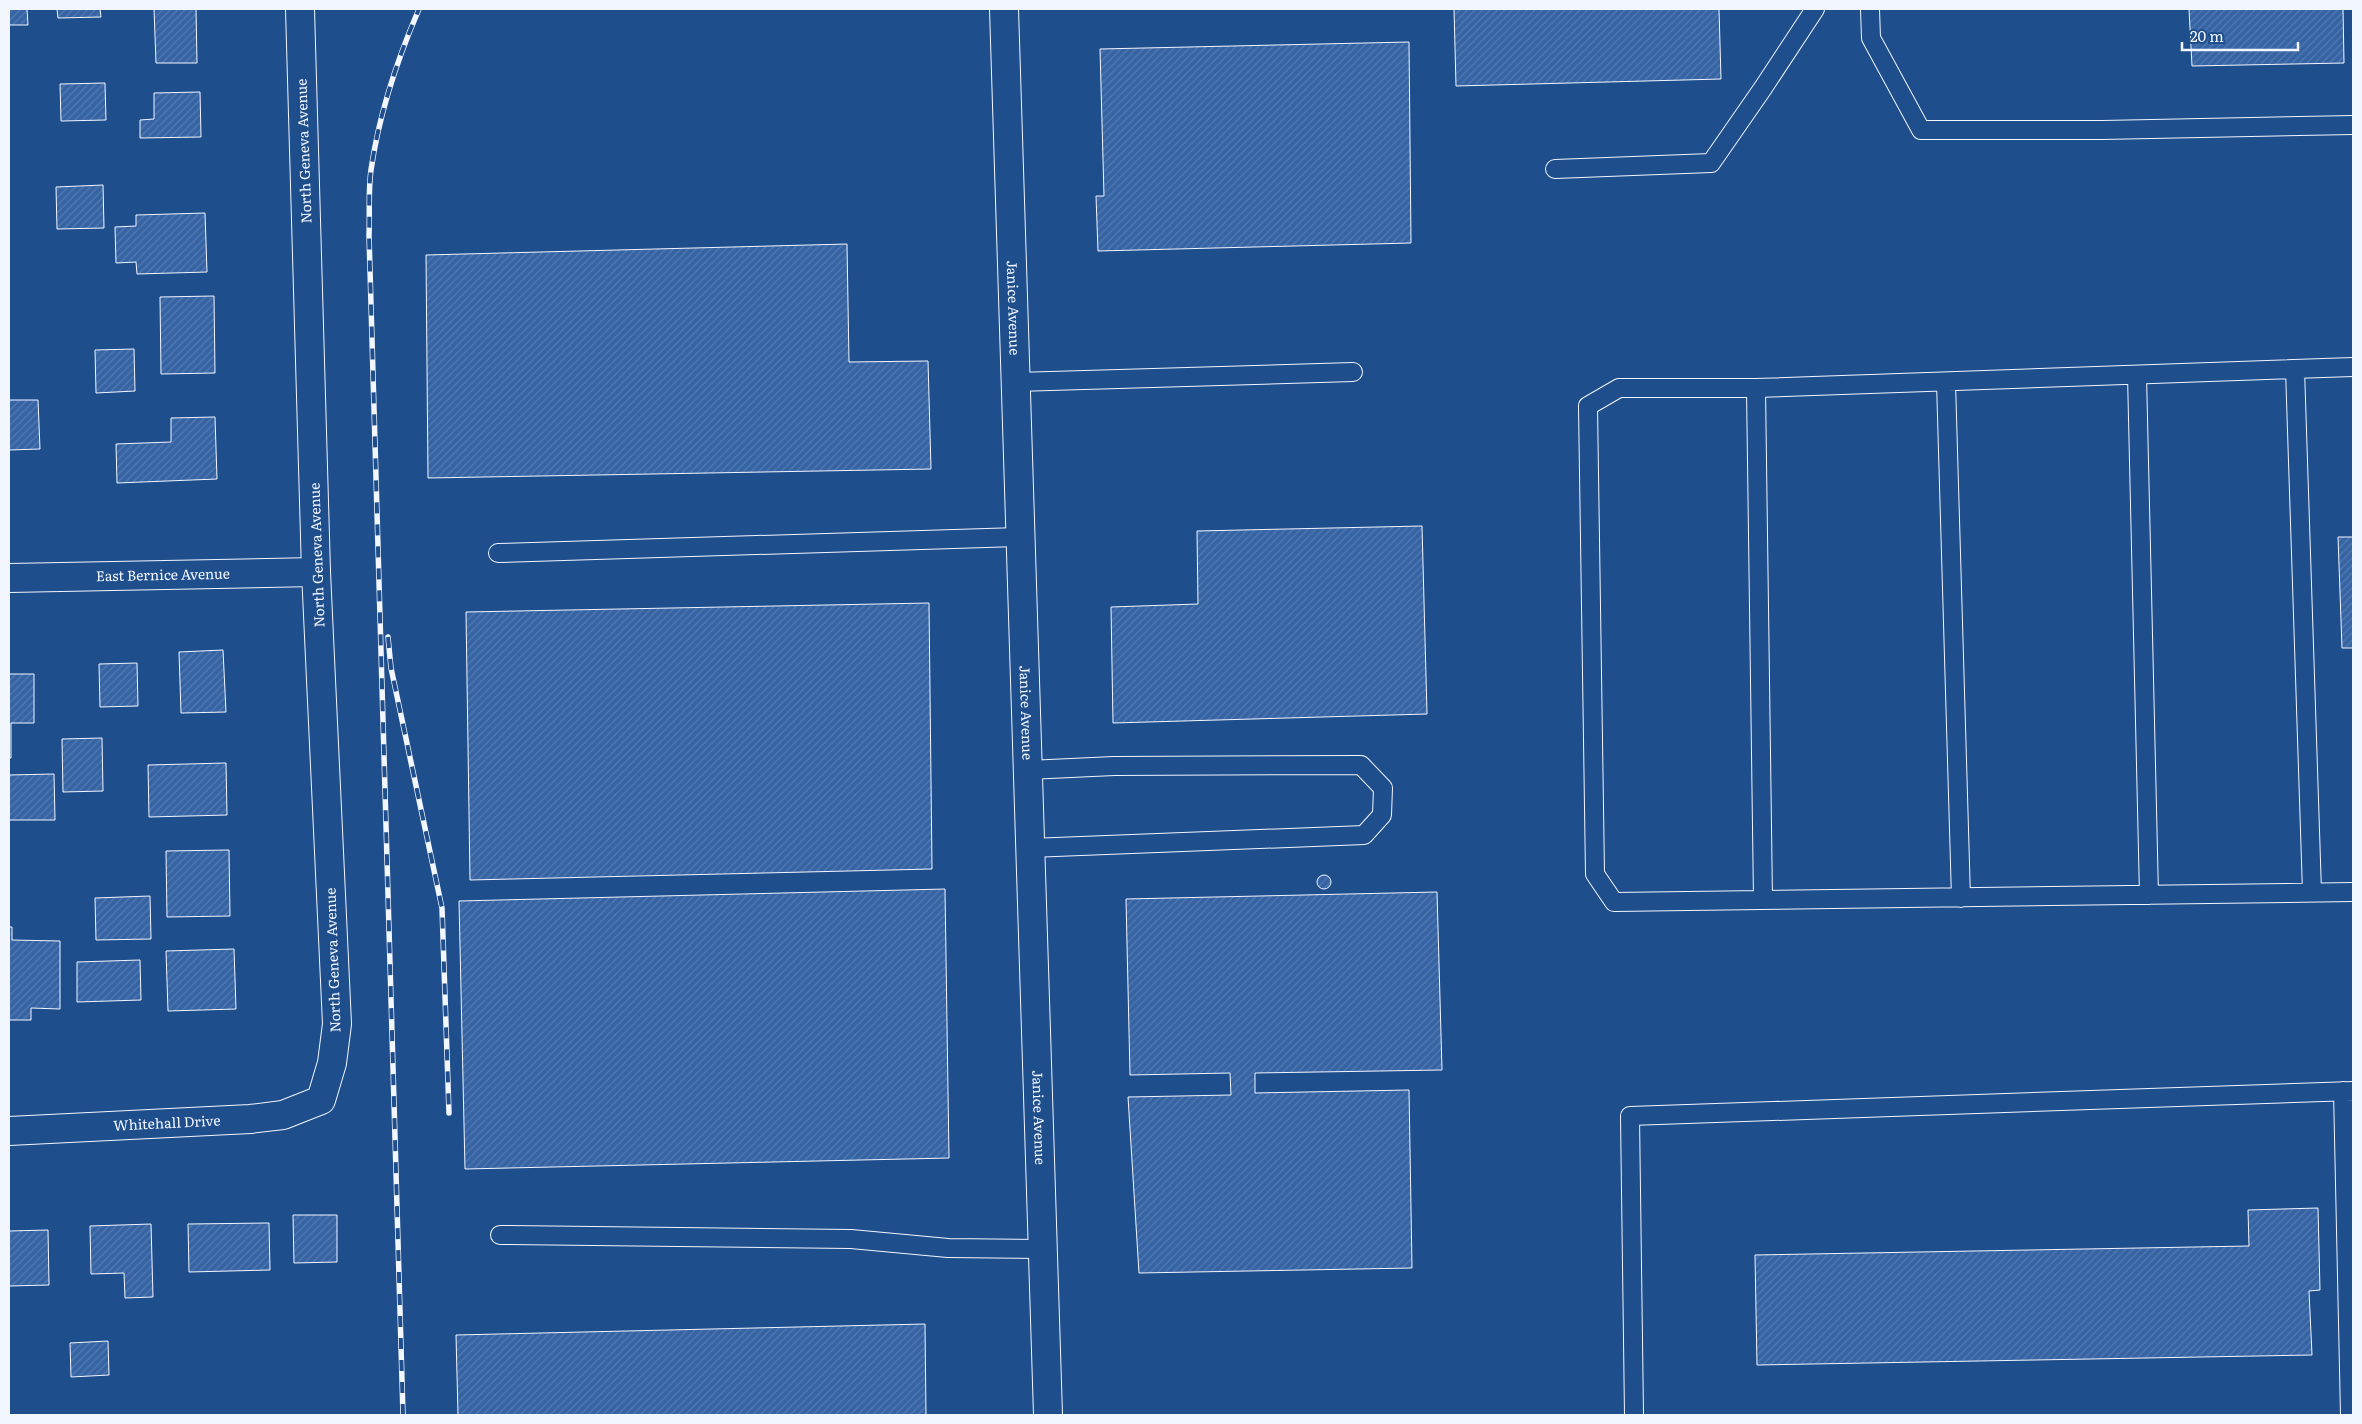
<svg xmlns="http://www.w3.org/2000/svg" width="2362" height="1424" font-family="Literata,serif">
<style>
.building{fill:url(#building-hatch);stroke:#f2f6ff}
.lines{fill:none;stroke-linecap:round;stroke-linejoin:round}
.service-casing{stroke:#f2f6ff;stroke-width:20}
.minor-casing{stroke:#f2f6ff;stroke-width:30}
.service{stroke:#1f4e8c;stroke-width:18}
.minor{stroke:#1f4e8c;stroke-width:28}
.rail-casing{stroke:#f2f6ff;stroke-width:5.5}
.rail{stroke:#1f4e8c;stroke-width:4;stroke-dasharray:11;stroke-linecap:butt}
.labels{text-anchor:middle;stroke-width:4;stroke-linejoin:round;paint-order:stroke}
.street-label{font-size:14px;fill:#f2f6ff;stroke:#1f4e8c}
</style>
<defs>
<pattern id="building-hatch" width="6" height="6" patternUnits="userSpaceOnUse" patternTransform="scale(1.25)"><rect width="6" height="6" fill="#3563a3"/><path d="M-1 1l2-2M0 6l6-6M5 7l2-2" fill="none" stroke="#537ab1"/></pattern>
</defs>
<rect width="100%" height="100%" fill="#1f4e8c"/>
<!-- building -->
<path class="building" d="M9,9H27L28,25H9Z
M57,9H100L101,17L58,18Z
M154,9H196L197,63H156Z
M1454,9H1719L1721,79L1456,86Z
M2189,9H2343L2344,63L2192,66Z
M1409,42L1411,243L1098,251L1096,196H1104L1100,49Z
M105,83L106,120L61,121L60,84Z
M200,92L201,137L140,138V120L154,119V93Z
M103,185L104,228L57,229L56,187Z
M205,213L207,272L137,274L136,262L116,263L115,227L136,226V215Z
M847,244L849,362L928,361L931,469L428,478L426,255Z
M214,296L215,373L161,374L160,297Z
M134,349L135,391L96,393L95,350Z
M9,400H38L40,449L9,450Z
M215,417L217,479L117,483L116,444L171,442V418Z
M1422,526L1427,714L1113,723L1111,607L1198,604L1197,531Z
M2338,537H2353V648H2342Z
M929,603L932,869L470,880L466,612Z
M223,650L226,712L181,713L179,652Z
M137,663L138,706L100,707L99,664Z
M9,674H34V723H11V758H9Z
M102,738L103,791L63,792L62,739Z
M226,763L227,815L149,817L148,765Z
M54,774L55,820H9V775Z
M229,850L230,916L167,917L166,851Z
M1317 882a7 7 0 1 1 14 0a7 7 0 1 1-14 0Z
M945,889L949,1158L465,1169L459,901Z
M1437,892L1442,1070L1255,1073V1093L1409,1090L1412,1268L1139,1273L1128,1097L1231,1095L1230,1073L1130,1075L1126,899Z
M150,896L151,939L96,940L95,898Z
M9,927H12V940L60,941V1009L31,1008V1020H9Z
M234,949L236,1009L168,1011L166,951Z
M140,960L141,1000L77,1002V962Z
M2318,1208L2320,1290L2309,1291L2312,1355L1757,1365L1755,1255L2249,1246L2248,1210Z
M293,1215H337V1262L294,1263Z
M269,1223L270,1270L189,1272L188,1224Z
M151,1224L153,1297L125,1298L124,1273L91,1274L90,1226Z
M48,1230L49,1285L9,1286V1231Z
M925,1324L926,1415H458L456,1335Z
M108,1341L109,1375L71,1377L70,1343Z"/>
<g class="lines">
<defs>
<path id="service" d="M1870,9L1871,38L1921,130H2102L2353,125
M1555,169L1711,163L1763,88L1815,9
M2353,367L1756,388H1619L1588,406L1595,874L1614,902L2353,892
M2295,369L2312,892
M2137,375L2149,895
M1016,382L1353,372
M1946,382L1961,898
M1756,388L1763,900
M498,553L1021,537
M1028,770L1114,766L1361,765L1383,788L1382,815L1364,835L1030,848
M2343,1091L2350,1415
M500,1235L851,1239L948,1248L1043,1249
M1634,1415L1630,1116L2353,1091"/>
<g id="minor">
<path id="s1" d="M1004,9L1048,1415"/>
<path id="s2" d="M9,578L316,572"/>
<path id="s3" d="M9,1131L250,1119L283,1115L321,1100L332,1063L337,1024L316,572L300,9"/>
</g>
</defs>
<!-- service casing -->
<use href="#service" class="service-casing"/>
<!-- minor casing -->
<use href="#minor" class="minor-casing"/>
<!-- service -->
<use href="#service" class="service"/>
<!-- minor -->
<use href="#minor" class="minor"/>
<defs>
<path id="rail" d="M388,637L391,668L442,908L449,1113
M403,1415L369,235C370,214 368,191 371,170C379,114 397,60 419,9"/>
</defs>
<!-- rail casing -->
<use href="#rail" class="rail-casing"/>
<!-- rail -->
<use href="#rail" class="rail"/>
</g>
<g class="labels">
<!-- street labels -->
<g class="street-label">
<text transform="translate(304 151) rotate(-92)" y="5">North Geneva Avenue</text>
<text dy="5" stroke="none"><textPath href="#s1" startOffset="299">Janice Avenue</textPath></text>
<text transform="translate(317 555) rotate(-92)" y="5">North Geneva Avenue</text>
<text dy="5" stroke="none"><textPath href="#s2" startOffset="154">East Bernice Avenue</textPath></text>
<text dy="5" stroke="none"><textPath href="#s1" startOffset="704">Janice Avenue</textPath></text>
<text transform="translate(333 960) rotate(-92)" y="5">North Geneva Avenue</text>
<text dy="5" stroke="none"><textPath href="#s1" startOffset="1109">Janice Avenue</textPath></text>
<text dy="5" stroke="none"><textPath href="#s3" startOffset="158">Whitehall Drive</textPath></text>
</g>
</g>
<!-- border -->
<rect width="2362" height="1424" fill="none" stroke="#f2f6ff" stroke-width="20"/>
<!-- scale -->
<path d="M2182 42v8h116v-8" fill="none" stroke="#f2f6ff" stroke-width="2.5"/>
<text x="2190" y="42" font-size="15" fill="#f2f6ff" stroke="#1f4e8c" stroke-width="4" paint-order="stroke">20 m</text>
</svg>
